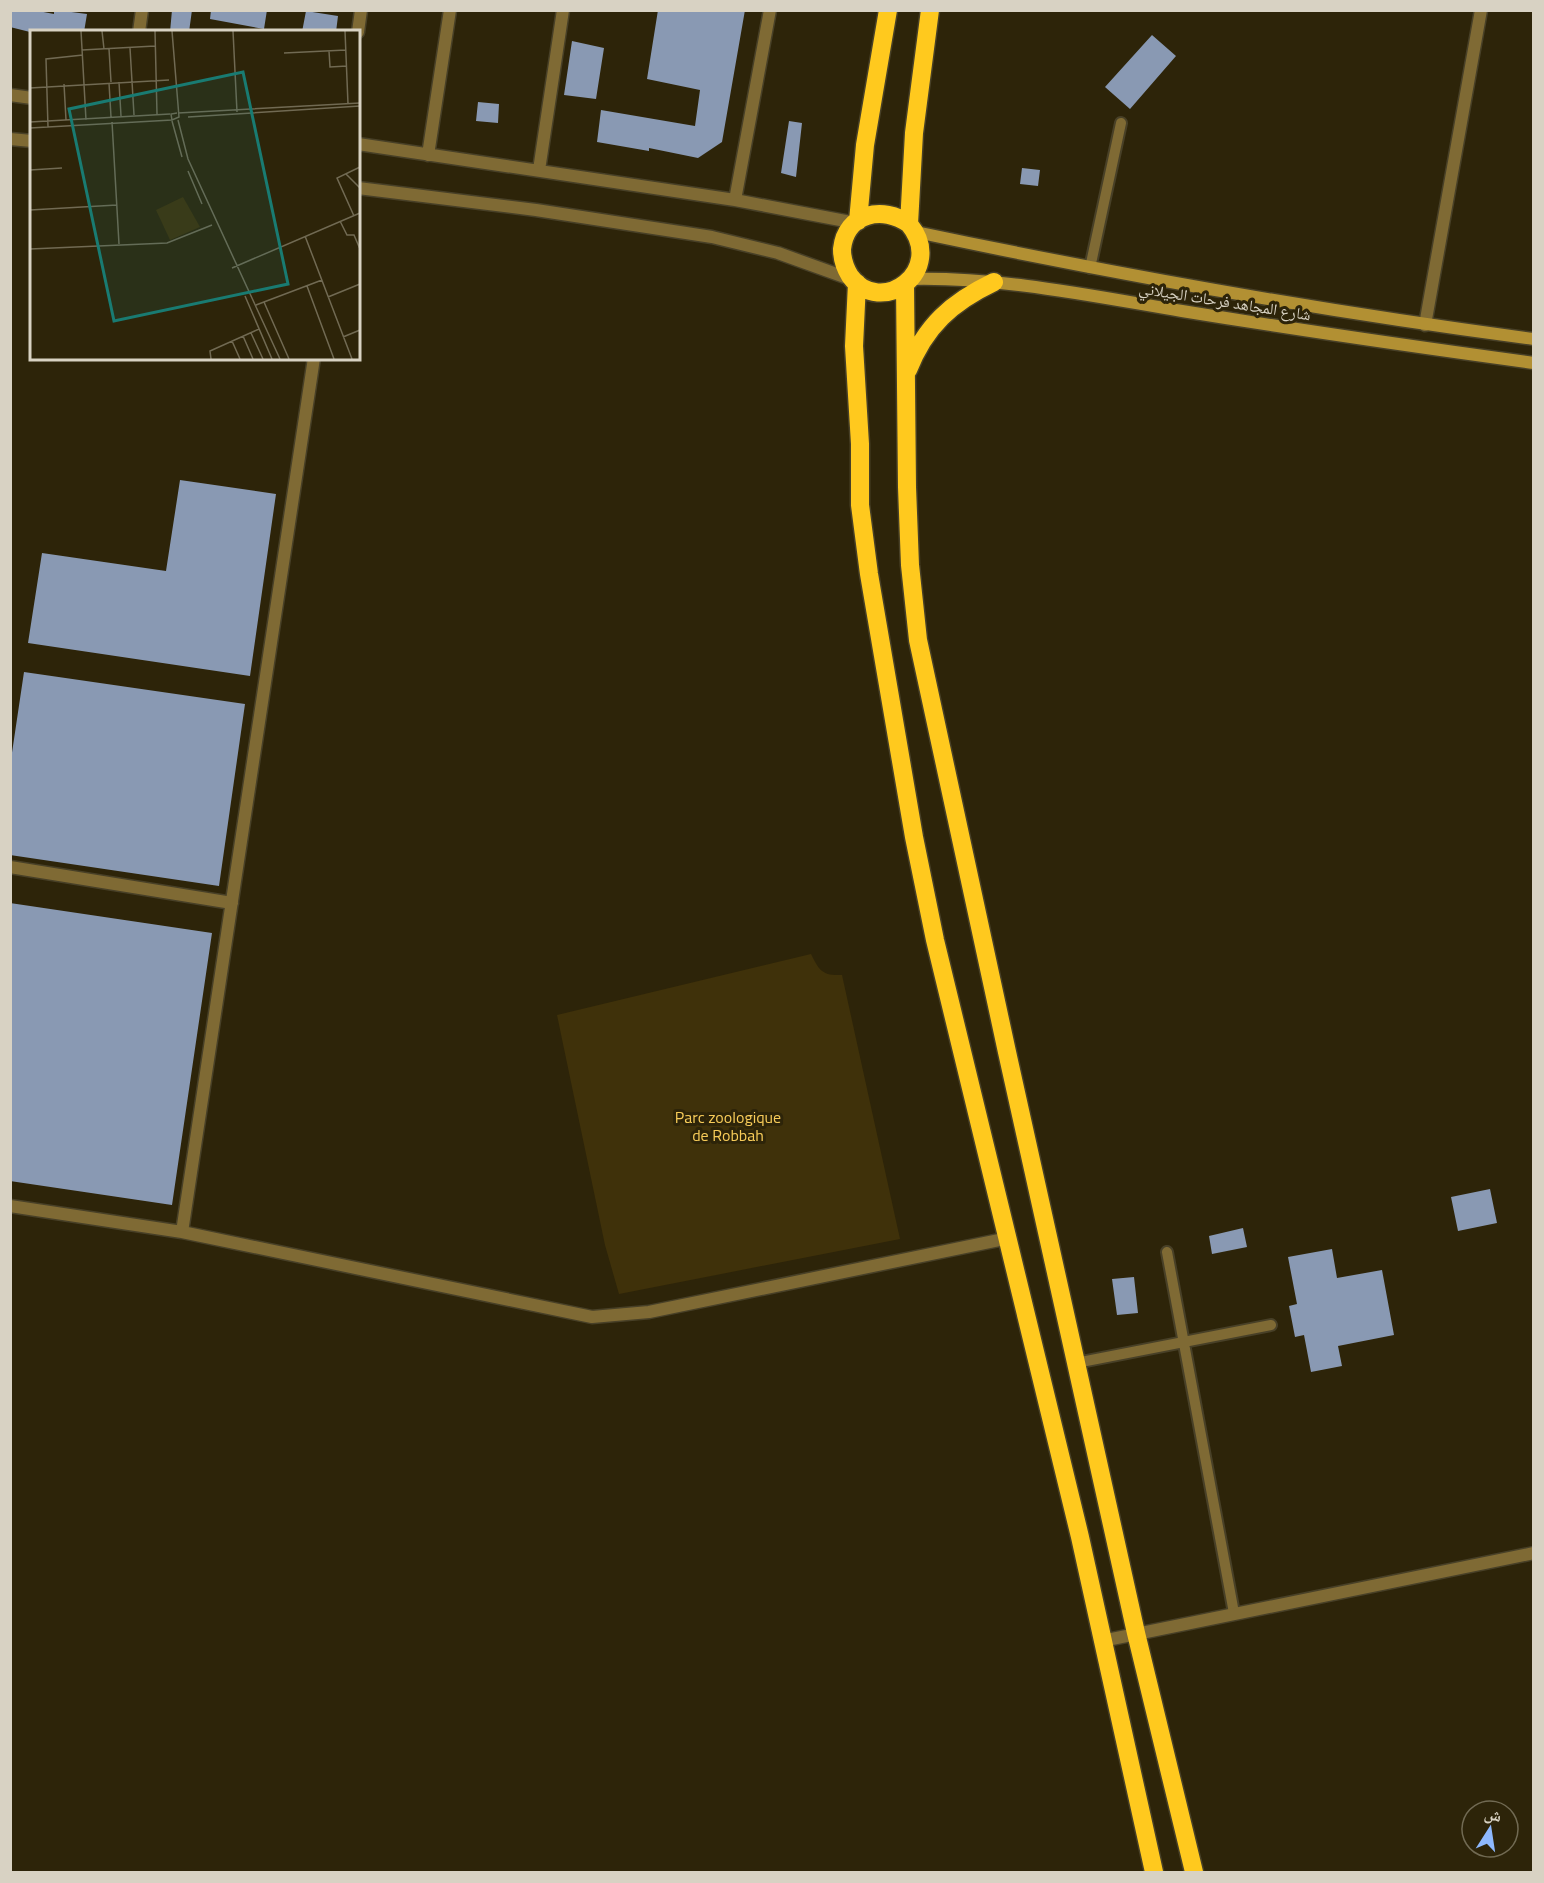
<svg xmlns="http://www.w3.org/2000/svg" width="1544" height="1883" font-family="'Titillium Web','Noto Naskh Arabic',sans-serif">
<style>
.green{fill:#3f310a}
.building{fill:#8999b3}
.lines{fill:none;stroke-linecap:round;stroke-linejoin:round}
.lane-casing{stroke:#484027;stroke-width:14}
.street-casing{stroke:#484027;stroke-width:15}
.secondary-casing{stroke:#484027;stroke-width:15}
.highway-casing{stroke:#484027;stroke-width:21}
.lane{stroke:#7f6a34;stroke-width:10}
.street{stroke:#7f6a34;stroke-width:12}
.secondary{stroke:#b29033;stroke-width:12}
.highway{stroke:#ffc91e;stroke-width:18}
.labels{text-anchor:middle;stroke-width:6;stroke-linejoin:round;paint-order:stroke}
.street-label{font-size:16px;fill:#d8d2c3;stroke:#2d2409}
.park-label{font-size:16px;fill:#f8cc59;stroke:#2d2409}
.inset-road{fill:none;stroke:#716a53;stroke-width:1.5}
.view{fill:#197b72;fill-opacity:0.15;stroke:#197b72;stroke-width:3}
.inset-edge{fill:none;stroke:#d8d2c3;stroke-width:3}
</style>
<rect width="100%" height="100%" fill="#2d2409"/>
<!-- green -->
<path class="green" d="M811,954C819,970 822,976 842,975L900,1239L619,1294L605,1245L557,1015Z"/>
<!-- building -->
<path class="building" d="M10,10H33L54,14V10H56L87,14L84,32H30L10,27Z
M172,10H192L189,32H170Z
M211,10H267L264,29L210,19Z
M658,10H745L722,142L698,158L649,148V151L597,142L601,110L695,126L700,90L647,79Z
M306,11L338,16L336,32H302Z
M1152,35L1176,56L1130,109L1105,87Z
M572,41L604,48L596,99L564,95Z
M478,102L499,104L498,123L476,121Z
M789,121L802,123L796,177L781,173Z
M1022,168L1040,170L1038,186L1020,184Z
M180,480L276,494L250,676L28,643L42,553L166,571Z
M24,672L245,704L219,886L10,855V766Z
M10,903L212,933L172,1205L10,1181Z
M1490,1189L1497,1223L1458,1231L1451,1197Z
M1243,1228L1247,1247L1212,1254L1209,1236Z
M1332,1249L1337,1278L1382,1270L1394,1335L1338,1346L1342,1366L1311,1372L1304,1335L1295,1337L1289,1306L1297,1304L1288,1257Z
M1134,1277L1138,1313L1117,1315L1112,1279Z"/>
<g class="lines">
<defs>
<path id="lane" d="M1090,268L1121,123
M1167,1252L1234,1613
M1076,1363L1271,1325"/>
<path id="street" d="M139,32L142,10
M358,32L361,10
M10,95L32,98
M10,139L32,141
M358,144L735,200L856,223
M428,155L450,10
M539,170L563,10
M358,188L536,210L712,237L778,253L853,280
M735,200L770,10
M1425,325L1481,10
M10,867L232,903
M10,1206L182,1232L592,1317L649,1312L1009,1238
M182,1232L314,358
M1102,1641L1534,1553"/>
<path id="secondary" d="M916,232C1120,275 1326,312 1534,339
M911,279C1002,277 1092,296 1182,311C1299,330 1416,347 1534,363"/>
<path id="highway" d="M858,221L865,145L888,10
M909,224C883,205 846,213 842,249C842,259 845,268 850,276C881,319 947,270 909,224L914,133L930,10
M857,283L854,346L860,444V505L869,574L914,837L935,940L1080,1537L1154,1872
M905,285L907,487L910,565L918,640L1007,1052L1136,1633L1194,1872
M908,370C925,326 952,302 994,282"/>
</defs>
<!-- lane casing -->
<use href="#lane" class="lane-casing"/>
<!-- street casing -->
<use href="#street" class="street-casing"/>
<!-- secondary casing -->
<use href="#secondary" class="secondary-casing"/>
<!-- highway casing -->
<use href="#highway" class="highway-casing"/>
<!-- lane -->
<use href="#lane" class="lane"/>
<!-- street -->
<use href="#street" class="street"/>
<!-- secondary -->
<use href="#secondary" class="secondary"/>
<!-- highway -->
<use href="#highway" class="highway"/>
</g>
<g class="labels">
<!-- street labels -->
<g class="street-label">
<text transform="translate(1225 301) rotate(9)" y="6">شارع المجاهد فرحات الجيلاني</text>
</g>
<!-- park labels -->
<g class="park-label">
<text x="728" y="1123">Parc zoologique<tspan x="728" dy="18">de Robbah</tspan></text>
</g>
</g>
<!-- overview -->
<g transform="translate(30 30)">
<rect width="330" height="330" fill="#2d2409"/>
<path d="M153,167L170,197L140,210L126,180Z" fill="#3f310a"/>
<path class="inset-road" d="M51,1L56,90M72,1L74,19M125,1L127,84M142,1L149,87L142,90L141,84L147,83M203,1L207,82M315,1L318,74M100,18L104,85M79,19L81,52M52,20L125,16M299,21L300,37L317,36M254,23L316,20M89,52L91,86M79,53L81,87M34,54L36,90M0,58L139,50M148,83L330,73M158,87L330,76M148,90L158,129L250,329M142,91L152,127M0,92L140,84M82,92L89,214M18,97L16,29L53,25M0,98L142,90M0,140L32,138M158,141L172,174M316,144L330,158M0,180L87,175M324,186L307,148L330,137M310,191L317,205H324L330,219M275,206L322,329M0,219L137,213L182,195M202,238L330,183M277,256L304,329M215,266L242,329M298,267L330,254M234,272L259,329M226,275L292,250M221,303L233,329M213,306L223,329M313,307L330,300M202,311L210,329M181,329L180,321L229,299"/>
<path class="view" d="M213,42L258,254L84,291L39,79Z"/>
<rect width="330" height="330" class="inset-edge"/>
</g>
<!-- border -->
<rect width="1544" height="1883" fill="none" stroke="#d8d2c3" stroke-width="24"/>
<!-- north arrow -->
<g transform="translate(1490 1829) rotate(12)"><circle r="28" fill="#2d2409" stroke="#716a53" stroke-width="1.5"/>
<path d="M0-4.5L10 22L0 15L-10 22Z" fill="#8eb8fd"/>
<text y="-9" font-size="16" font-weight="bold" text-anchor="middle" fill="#d8d2c3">ش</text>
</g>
</svg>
